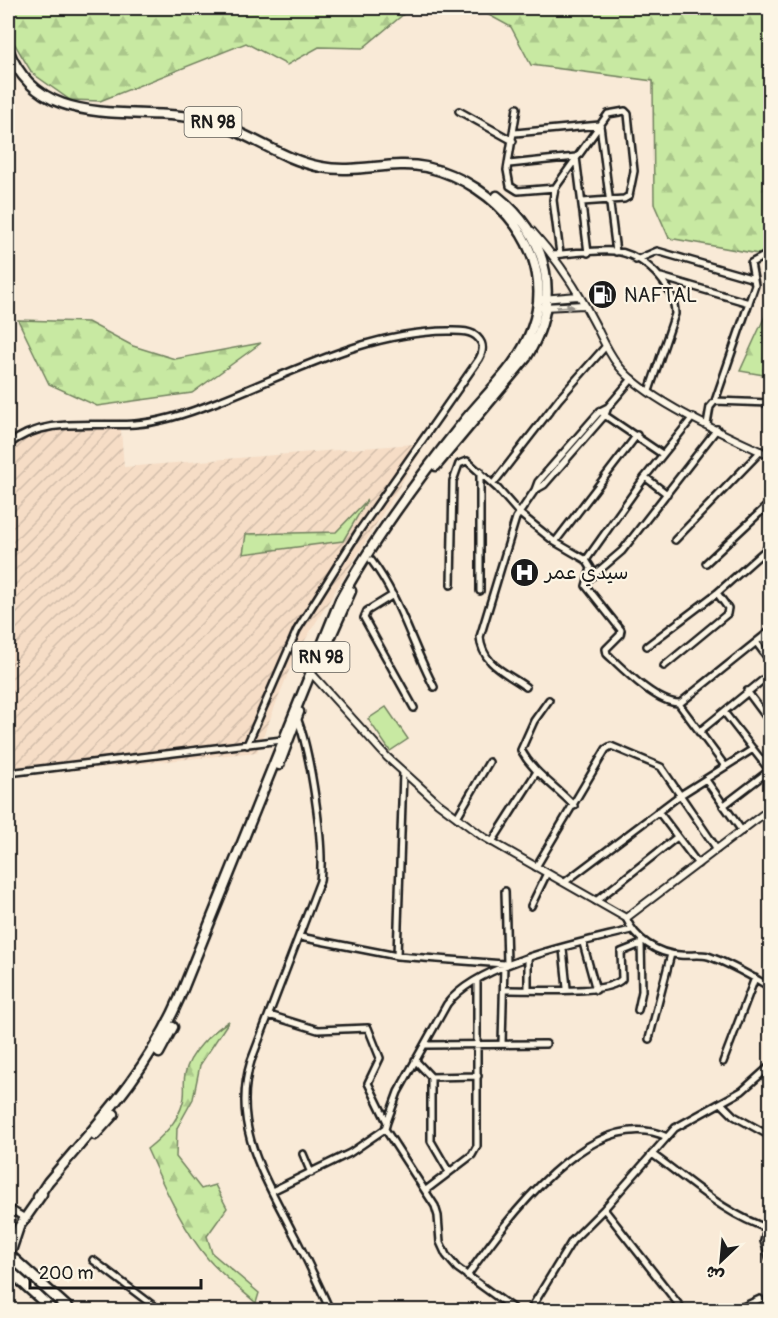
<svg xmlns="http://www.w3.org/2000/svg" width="778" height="1318" font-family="Pangolin,'Playpen Sans Arabic',sans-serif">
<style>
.industrial{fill:url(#industrial-furrows)}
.forest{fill:url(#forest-firs);stroke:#72825f;stroke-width:1.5}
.garden{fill:#c8e9a2;stroke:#72825f;stroke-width:1.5}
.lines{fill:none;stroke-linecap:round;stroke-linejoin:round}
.minor-casing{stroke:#1c1c1c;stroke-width:10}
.tertiary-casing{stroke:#1c1c1c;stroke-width:10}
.primary-casing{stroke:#1c1c1c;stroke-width:13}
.motorway-casing{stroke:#1c1c1c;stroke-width:14}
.minor{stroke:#fcf5e5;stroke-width:5}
.tertiary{stroke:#fcf5e5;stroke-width:6}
.primary{stroke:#fcf5e5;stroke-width:8}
.motorway{stroke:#fcf5e5;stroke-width:9}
.motorway-bridge-casing{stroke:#1c1c1c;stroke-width:14;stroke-linecap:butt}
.motorway-bridge{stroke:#fcf5e5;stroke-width:9}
.oneway{fill:#97938b}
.labels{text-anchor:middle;stroke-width:4.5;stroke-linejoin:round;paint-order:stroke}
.shield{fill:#fcf5e5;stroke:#5f5d58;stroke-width:1.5}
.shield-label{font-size:18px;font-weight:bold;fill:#1c1c1c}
.poi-label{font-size:20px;fill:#1c1c1c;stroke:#fcf5e5;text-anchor:start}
</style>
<defs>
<pattern id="industrial-furrows" width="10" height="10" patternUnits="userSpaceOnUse" patternTransform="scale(1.5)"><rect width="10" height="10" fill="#f6ddc6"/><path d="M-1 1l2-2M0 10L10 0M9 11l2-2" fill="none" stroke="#d2bdaa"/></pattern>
<pattern id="forest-firs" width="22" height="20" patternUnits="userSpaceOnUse" patternTransform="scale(1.5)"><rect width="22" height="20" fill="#c8e9a2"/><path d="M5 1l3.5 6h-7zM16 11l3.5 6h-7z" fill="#abc78b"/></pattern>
</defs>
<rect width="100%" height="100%" fill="#f9ead7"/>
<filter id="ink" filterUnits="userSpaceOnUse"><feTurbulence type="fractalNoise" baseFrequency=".0167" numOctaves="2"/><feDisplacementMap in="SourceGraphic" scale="12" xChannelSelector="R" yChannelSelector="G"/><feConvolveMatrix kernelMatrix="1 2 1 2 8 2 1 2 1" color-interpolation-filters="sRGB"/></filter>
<g filter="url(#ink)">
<!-- industrial -->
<path class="industrial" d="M120,419L124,467L426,443L294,658L257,752L8,777V440L15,434L55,421Z"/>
<!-- forest -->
<path class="forest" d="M11,8H411L363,48L319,47L287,65L246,43L100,101L70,100L32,73L8,33Z
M476,8H770V278L758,254L669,238L654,204L653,81L531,65L511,27Z
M770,305V376L740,371Z
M18,320L88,322L133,346L175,359L261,343L192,393L97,406L49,384Z
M367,500L343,541L243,554L246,534L336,532Z
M229,1021L200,1065L193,1099L177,1128L176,1157L201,1189L215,1185L227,1208L207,1236L212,1253L259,1293L256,1303C240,1289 222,1275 208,1259C180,1225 165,1188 147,1149C162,1137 178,1122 183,1102C186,1093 183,1083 185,1074C189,1053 212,1032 229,1021Z"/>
<!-- garden -->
<path class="garden" d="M386,707L408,739L390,751L368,719Z"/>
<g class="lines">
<defs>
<path id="minor" d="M517,108L507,170L510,186L518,191L555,188
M459,111L513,141
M515,133L600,125L616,252
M509,164L576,157L588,253
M560,254L553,200L555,188L608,114L625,111L628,114L634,171L629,196L624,199L582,202
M553,255C573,253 594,250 614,251C643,254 675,285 675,314L649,391
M636,260L657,251L754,279
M661,277L749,303
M715,401L755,285L751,263L770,253
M603,414L662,454
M707,424L710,407L715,401L770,403
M8,445C44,416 92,427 135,424C163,422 189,413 214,403C290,374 364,332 448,331C458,331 471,330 478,338C484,344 483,352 479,359L359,531L297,630L247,745
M480,471V591
M645,477L667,494
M493,484L559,399L605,347
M535,490L544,485L605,415L608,407L632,379
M675,540L761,451
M555,542L637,435
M371,560C400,598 412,645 434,687
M586,560L645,477L693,417
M706,563L770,503
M588,580L622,551L717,429
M451,585L453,481L459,464L467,461L498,489L519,513L555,542L586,560L591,568L586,586L621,630L620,635L606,649L607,654C623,669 657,704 680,703
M393,595L367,611L364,618L414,708
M762,638L770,650
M756,642L770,661
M647,646L717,593L770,546
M664,666L727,614L728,608L717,593
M526,687C507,673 482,665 480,637L516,518L535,490L538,482L600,411L608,407
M747,691L770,722
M549,700L534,721L521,750C534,774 556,786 574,806
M724,712L770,771
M297,718C310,750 325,846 320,881L251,1061C231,1125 264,1176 292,1231C306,1257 318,1284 330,1310
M699,732L770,674
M725,766L679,704L770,631
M8,773L282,740
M706,780L742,831
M723,806L770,770
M658,811L698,864
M457,817L489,762
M492,842L536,773
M536,867L606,749L611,746L661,767L717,849
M565,882L679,796L753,749
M505,891L507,963
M596,901L677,837
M531,906L547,873
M626,918C635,939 657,954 680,955C689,956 699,954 708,956C729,963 751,976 770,987
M300,937L397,956L504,964L502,1044
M583,943L596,990
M563,949L567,988
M397,956L403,772
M528,959V989
M504,990C529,989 607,996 622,979L621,952L641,944
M638,1010L642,991L641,942
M269,1015L318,1030L368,1028L380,1058L368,1083L387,1122
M649,1039L671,954
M426,1045L546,1044
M415,1060L431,1077V1141L449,1172
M723,1062L755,978
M431,1077L478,1076
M722,1104L734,1116L770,1136
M303,1154L311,1173
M652,1154C690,1181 725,1215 770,1229
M426,1190L472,1155L477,1146V981
M272,1191L350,1153L385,1129
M8,1208L25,1218
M770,1214L764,1241L770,1260
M93,1260L159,1310
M467,1276C504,1224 591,1101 667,1137
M515,1310L457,1268L446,1255L440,1242L438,1216L435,1206L385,1129L387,1122L398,1092L447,1004C479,962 580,943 631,930
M530,1310L572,1241L604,1209
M683,1310L604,1209L675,1128L742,1091L770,1066
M736,1310L760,1299"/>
<path id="tertiary" d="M532,231C557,259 579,292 596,326C603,340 608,352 618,365C646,401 729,436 770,456
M542,299L578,296
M543,307L584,305
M313,675L387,757L438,803L482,836L626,918L770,809"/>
<path id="primary" d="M8,49C41,137 141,102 209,121C248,132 280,159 321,167C356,174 392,160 426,167C497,183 559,254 532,328C519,366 485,394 461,425C417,480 374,538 340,600L179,999C147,1072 99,1122 48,1182L38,1197
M436,466L526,358C562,301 550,238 497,196
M322,656L351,591
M279,765L299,712
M159,1053L173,1027
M95,1135L114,1114
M8,1260L19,1227L42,1194"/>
<path id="motorway" d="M8,1269L53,1310"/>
</defs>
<!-- minor casing -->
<use href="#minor" class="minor-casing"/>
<!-- tertiary casing -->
<use href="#tertiary" class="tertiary-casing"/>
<!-- primary casing -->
<use href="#primary" class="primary-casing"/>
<!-- motorway casing -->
<use href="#motorway" class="motorway-casing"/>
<!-- minor -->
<use href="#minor" class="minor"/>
<!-- tertiary -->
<use href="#tertiary" class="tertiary"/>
<!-- primary -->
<use href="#primary" class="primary"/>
<!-- motorway -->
<use href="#motorway" class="motorway"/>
<defs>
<path id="motorway-bridge" d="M8,1254L70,1310"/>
</defs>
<!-- motorway-bridge casing -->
<use href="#motorway-bridge" class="motorway-bridge-casing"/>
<!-- motorway-bridge -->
<use href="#motorway-bridge" class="motorway-bridge"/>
</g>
<!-- one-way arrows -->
<defs><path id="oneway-solid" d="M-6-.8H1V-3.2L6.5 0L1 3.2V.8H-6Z" transform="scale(1.5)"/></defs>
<use class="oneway" href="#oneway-solid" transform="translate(565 307) rotate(-3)"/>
</g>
<!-- icons -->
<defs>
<symbol id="fuel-disc" viewBox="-11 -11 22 22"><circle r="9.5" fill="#1c1c1c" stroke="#fcf5e5"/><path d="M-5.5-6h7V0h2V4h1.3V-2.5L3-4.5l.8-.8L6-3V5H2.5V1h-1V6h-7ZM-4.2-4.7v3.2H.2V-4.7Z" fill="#fff"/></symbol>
<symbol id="hospital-disc" viewBox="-11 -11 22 22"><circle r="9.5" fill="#1c1c1c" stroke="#fcf5e5"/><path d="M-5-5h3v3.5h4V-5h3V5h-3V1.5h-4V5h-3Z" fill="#fff"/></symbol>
</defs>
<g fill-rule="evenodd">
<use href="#fuel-disc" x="586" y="278" width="33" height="33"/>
<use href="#hospital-disc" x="508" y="556" width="33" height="33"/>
</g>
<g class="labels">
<!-- shield labels -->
<g class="shield">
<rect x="184.5" y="107" width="57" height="30" rx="4.5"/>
<rect x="292.5" y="642" width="57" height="30" rx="4.5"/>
</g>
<g class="shield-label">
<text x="213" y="128">RN 98</text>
<text x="321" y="663">RN 98</text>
</g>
<!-- poi labels -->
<g class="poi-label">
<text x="624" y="302">NAFTAL</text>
<text x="545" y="579">سيدي عمر</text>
</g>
</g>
<!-- margin -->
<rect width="778" height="1318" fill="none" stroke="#fcf5e5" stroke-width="30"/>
<rect x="15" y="15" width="748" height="1288" fill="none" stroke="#1c1c1c" stroke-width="2" filter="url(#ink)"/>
<!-- north arrow -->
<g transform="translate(721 1261) rotate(206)" stroke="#fcf5e5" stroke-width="4.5" paint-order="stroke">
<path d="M0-4.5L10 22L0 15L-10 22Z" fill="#1c1c1c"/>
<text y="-9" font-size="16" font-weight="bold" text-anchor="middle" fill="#1c1c1c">ش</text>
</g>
<!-- scale -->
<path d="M30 1279v9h171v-9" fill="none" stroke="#1c1c1c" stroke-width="3"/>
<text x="39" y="1279" font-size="18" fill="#1c1c1c" stroke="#fcf5e5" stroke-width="4.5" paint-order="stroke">200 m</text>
</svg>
